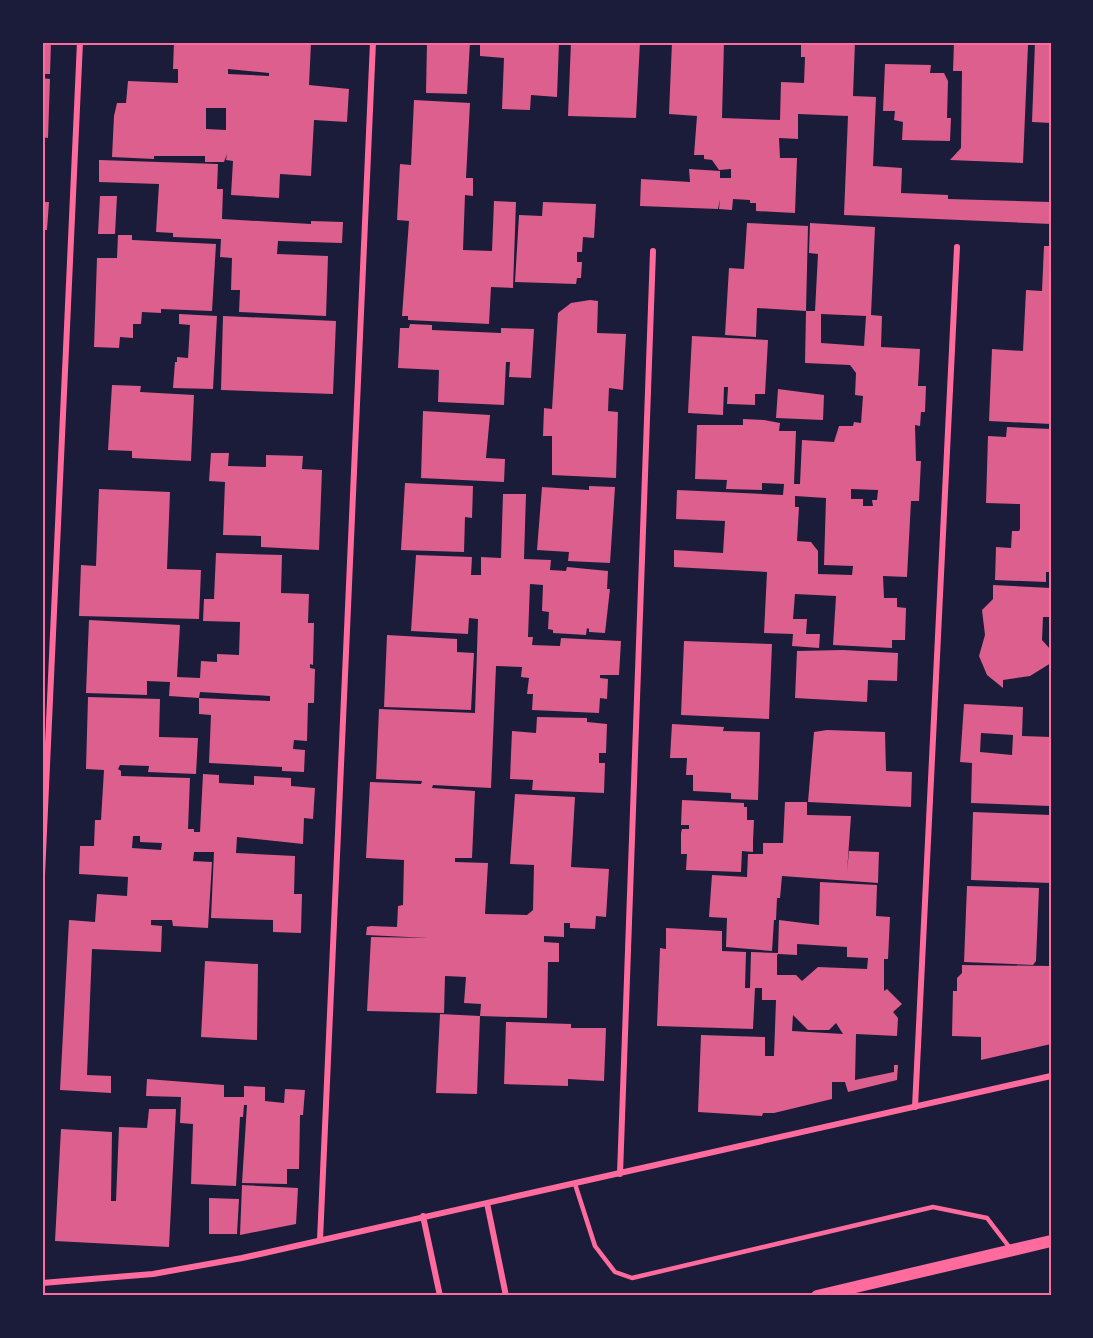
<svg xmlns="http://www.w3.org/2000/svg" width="1093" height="1338" font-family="Cabin,sans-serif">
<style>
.building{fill:#dd5f8e;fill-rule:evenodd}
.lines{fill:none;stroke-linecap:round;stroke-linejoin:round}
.service{stroke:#ff6b9d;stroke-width:4.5}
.minor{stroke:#ff6b9d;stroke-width:6}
.secondary{stroke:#ff6b9d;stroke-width:12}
.neatline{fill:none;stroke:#ff6b9d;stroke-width:2}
</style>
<rect width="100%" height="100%" fill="#1b1b3a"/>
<!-- building -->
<path class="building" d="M42,42H51L50,74H42Z
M174,42L311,43L309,85L349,89L347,122L314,120L311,176L280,174L279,198L231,195L233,161L226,160L227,154L224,162H205V156H154V159L112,157L114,116L117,103H126L128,81L178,83V69H173ZM228,69L269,73V76L228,74ZM206,108H226V130L206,129Z
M427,42H470L467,94L426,93Z
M480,42H559L557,97L531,95L530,110L502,109L504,58L480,56Z
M571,42H640L636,118L568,116Z
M672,42H724L722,118L780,120L781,82L804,83L805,57H801V42H855L853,96L876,97L873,166L902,168L901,193L948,195V199L1051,202V224L844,215L848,116L798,114V139L779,138L780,158H797L795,213L756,211V203H750V200L733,199L732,210L719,209L720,199L718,209L640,206L641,179L690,182L689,169L720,171V178H731V169L719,170L712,160L704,159V155H694L697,116L669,114Z
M954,42L1028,45L1023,163L950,160L961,148L962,71H953Z
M1035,42H1051V123L1032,122Z
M885,64L931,65L930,73H944L948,81L947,118H951L950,141L902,140L903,122L894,120L895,111H883Z
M42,78L50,79L48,138L42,137Z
M414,100L470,103L466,178H473V196L465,195L463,250L492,251L494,201L516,202L513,288L491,287L489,324L408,320V316H402L409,221L397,220L400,164L411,165Z
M99,160L218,164L217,189H223L222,219L311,224V221L343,222L342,243L278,241L277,254L328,256L326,316L239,312L240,290H231L232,258L220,257L221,239L173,237V233L156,232L159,184L99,182Z
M100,196H117L115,234H98Z
M42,202H49L47,230H42Z
M543,202L596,204L594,238L583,237L582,252H577V262H582L581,278H577L576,284L515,282L519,215L542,216Z
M747,223L808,226L806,311L757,308L756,337L725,335L729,268L744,269Z
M810,223L875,227L871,315L882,316L881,347L920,349L918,386H926L925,412H921L920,426L915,425L916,461H921L919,501H911L907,577L883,576L884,598H897V607L906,608L905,640H892V648L833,645L836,596L795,594L793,619H807L806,634H820L819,648L792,646L793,634L764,633L767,572L674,567V550L723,553L725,521L676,519L677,490L783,495L784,484L762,483V490L726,489L727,480L695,479L697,425H743V419L764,420L780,423L779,431H796L794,484H800L802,440L834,442L839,426H853L854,422L861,423L863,396L855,395L856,373L850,365L805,363L806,311H815L818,254L809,253ZM821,314L866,316L864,346L821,343ZM851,489L878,490L877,500H872L873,506H863V499H851ZM795,496L826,498L824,565L853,566L852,575L818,574V551L811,542L797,541L799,507H795Z
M118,235H132V240L216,244L212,311L161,309V313L142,312L141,324H133V338L120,337L119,348L94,347L97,258H117Z
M1044,246H1051V424L989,421L992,349L1023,351L1026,290L1042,291Z
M590,300L598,301L597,333L626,334L623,390L609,388L608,411L618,412L616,478L552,475V436H543L544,408L552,409L558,313L571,303Z
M179,314L217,316L213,389L173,388L175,362H177V357L188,358L190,325L179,324Z
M223,316L336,321L333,394L221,390Z
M410,324L432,325V330L501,333V328L534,329L531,378L509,377L510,362H506L504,405L438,402L439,370L398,368L400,328H409Z
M692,336L768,340L765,394H755V405L729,404H727L728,387H724L723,415L688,413Z
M112,385L141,386L140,392L194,395L191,461L132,458V451L108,450Z
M778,389L824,395L823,420L776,418Z
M423,411L490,415L486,458L505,459L504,482L421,478Z
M1007,427L1051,429V572H1046V582L995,580L996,547L1011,548L1012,531H1019L1020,529V504L986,503L988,436L1006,437Z
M211,453H229L228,466L266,467V455L303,456L302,469L322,470L319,550L261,547V536L223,535L225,482L209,481Z
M405,483L473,486L472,518L465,517L464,552L401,550Z
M589,486L615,487L610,563L568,561L569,552L537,550L542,487L589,490Z
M99,489L170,492L167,569L201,570L199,619L79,616L81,565L96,566Z
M503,494H526L524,559L551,560L550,570L566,571L567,567L608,571L607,589H610L605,633L589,632V629L587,628L586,635L553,633V630L548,629L549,612L542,611L543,585L530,584L528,637H533L532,645L560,646L561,638L621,641L619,675H600V678L608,679L607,699L600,698L599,713L532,710L533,694H527L529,678L521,677L522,667L496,666L491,788L433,785L432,788L475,791L472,858H455V862L488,863L485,914L527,915L533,910L534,865L510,864L515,794L575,797L571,867L609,869L606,917L596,916L595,929L570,928V923H564V937L544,936V942L559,943V962H548L547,1018L480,1016L481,1004L464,1003L466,977L445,976L444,1013L367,1011L371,937L429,938L366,935L367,927L371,926L397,927L398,906L403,905L404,860L366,858L370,782L421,784L422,781L376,779L379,709L475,713L478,619L469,618L468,634L411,631L416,555L472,557L471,575H481V557L501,558Z
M216,553L282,555L281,593L309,594L308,623H314L313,665L310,664V668L315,669L314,703H308L307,741L294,740L293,749L305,750L304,772L282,771V767L209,763L211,715L199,714V698L169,696L170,682L147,681V695L86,693L89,620L180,625L177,677L200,678L201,661L217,662V654L239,655L240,622L203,621L204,599H214ZM200,692L270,696V701L199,698Z
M993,585L1051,588V617H1043L1042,640L1051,650V663L1030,676L1003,680V688L987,675L979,656L985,635L982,610L993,599Z
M387,635L457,639V652L474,653L471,710L384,707Z
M684,641L772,644L769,719L681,715Z
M843,650L898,653L897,681L868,680L867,702L795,698L797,651Z
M88,697L160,699L159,737L198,738L196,774L148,772L149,766L120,765L118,769L121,771V776L190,778L188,829H194V832H200L203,774L219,775V783L254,785V776L291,778V786L315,788L313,819L304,818L303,844L237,837L236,853L295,856L294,894H302L301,933L273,932V920L211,918L214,852H194L193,861L212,862L208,928L173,926L172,920H151V925L162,926L161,952L92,949L87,1075L111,1076V1093L60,1090L69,920L95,922L97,894L127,896L128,877L79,874L80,846H94L95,820H101L104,770L86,769ZM133,836H140V842L162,843L161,850L132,848Z
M964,704L1023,707L1022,736L1051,737V806L971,803L972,763L960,762ZM981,733L1013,735L1012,755L980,752Z
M537,717L587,718V722L607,724L606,753H599V763H605L604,793L532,790L533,780L510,779L512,731L536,733Z
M672,724L724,727L723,731L760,732L758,800L731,799V793L693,791V775H686L687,758H670Z
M827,730L885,732L886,771L912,772L911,807L808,802L814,732Z
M682,800L744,803V807H747V820H754L753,841V852L742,851L741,872L686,870L687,854H681V833L682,829H689V825H681Z
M785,802H807V815L851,816L847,872L849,851L879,852L878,883L782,876L780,898H777L776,920H774L772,951L726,947L727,918L709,917L712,875L747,877L748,854H763V843H783Z
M973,812L1051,815V883L971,880Z
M820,882L877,885L876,916L890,917L888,959H884V991L887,989L902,1004L893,1012L898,1018L897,1036L856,1034L855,1080L894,1072V1065H898L897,1080L848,1092L845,1082H832V1099L774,1113H763L762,1116L698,1112L701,1035L765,1037V1056H774L776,1000H762V988H755L753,1029L657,1026L660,948L666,949V928L722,931V951L746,952L745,988H750L751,952L778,953L779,920L819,925ZM797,944L847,947V957L868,958L867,969L818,967L802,981L796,975H777V955L778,954L797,955ZM793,1015L808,1030H829L836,1023L843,1034L792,1031Z
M967,886L1039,888L1036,961L1033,965L964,962Z
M205,961L258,964L257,1040L201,1037Z
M962,965L1051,966V1044L981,1060V1037L952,1036L953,991H957V978L962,973Z
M440,1014L480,1016L477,1094L436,1093Z
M506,1022L571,1024V1028H606L604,1081L568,1079V1086L504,1084Z
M147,1079L224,1085V1097H244V1086L265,1087V1101L284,1103L285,1089L305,1090L303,1115H300L299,1169H287V1184L242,1183L247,1105H244L243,1117H240L236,1186L191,1184L193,1124L180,1123L181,1097L146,1096Z
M149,1109H176L169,1247L55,1241L61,1129L112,1132L111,1201H116L119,1127L147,1128Z
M242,1185L298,1188L296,1224L240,1235Z
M209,1198L239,1199L237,1234H209Z"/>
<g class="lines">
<!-- service -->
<path class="service" d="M575,1184L595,1246L615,1272L632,1278L933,1207L987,1218L1010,1248"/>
<!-- minor -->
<path class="minor" d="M42,875L80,42
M915,1107L957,247
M620,1174L653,251
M487,1203L506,1296
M423,1216L440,1296
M320,1240L373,42
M42,1283L153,1274L242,1258L1051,1076"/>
<!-- secondary -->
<path class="secondary" d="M817,1296L1051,1241"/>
</g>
<!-- border -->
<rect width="1093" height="1338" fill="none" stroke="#1b1b3a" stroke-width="87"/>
<rect x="44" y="44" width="1006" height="1250" class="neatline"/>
</svg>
